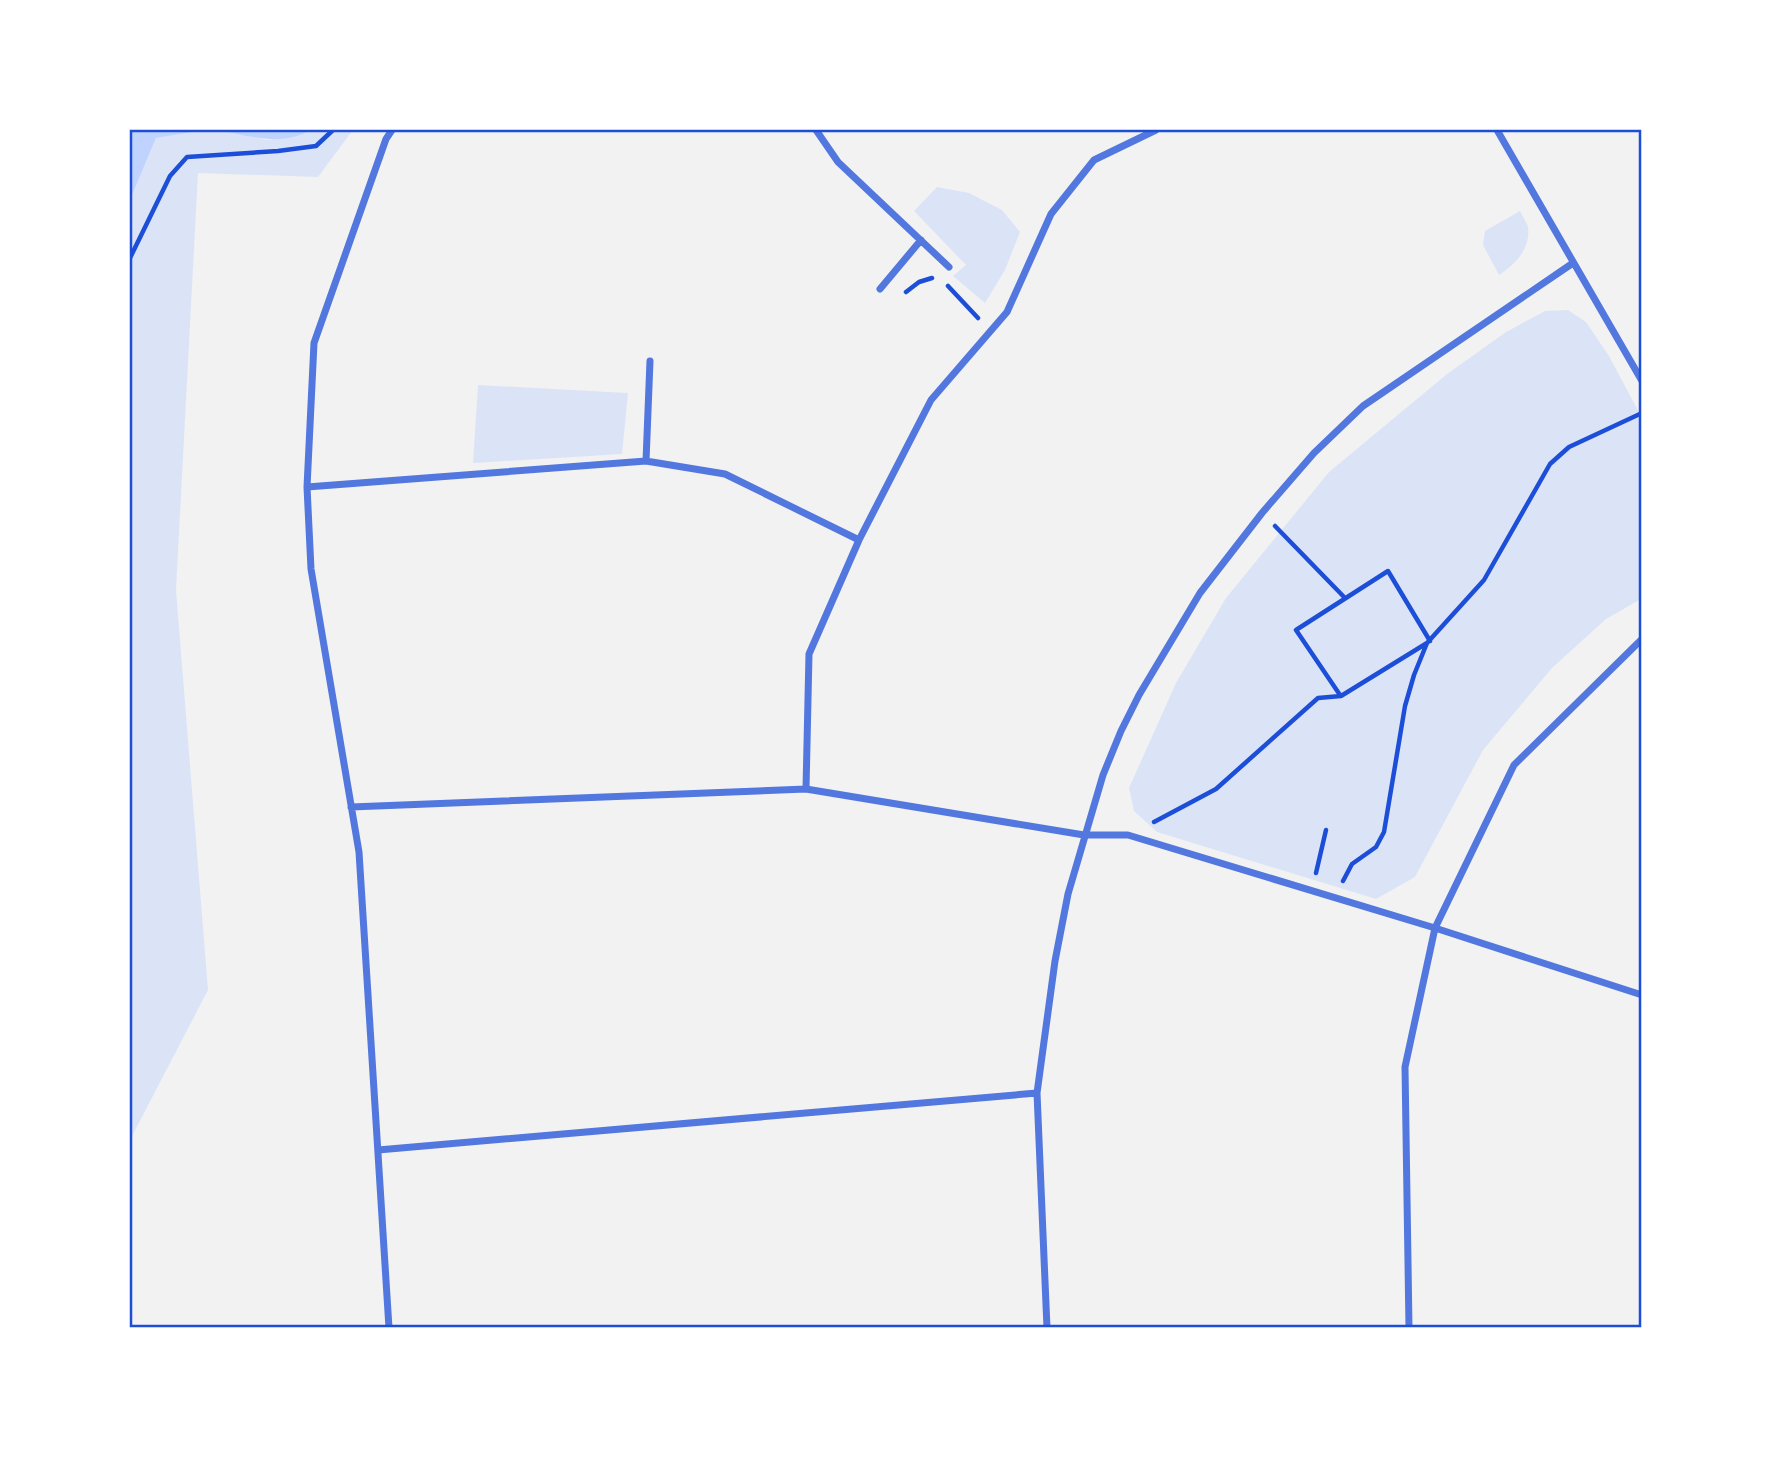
<svg xmlns="http://www.w3.org/2000/svg" width="1771" height="1457" font-family="Bitter,serif">
<style>
.green{fill:#dbe4f7}
.water{fill:#bfd3fe}
.lines{fill:none;stroke-linecap:round;stroke-linejoin:round}
.path{stroke:#1d4ed8;stroke-width:4.5}
.minor{stroke:#5277de;stroke-width:7}
.neatline{fill:none;stroke:#1d4ed8;stroke-width:2.5}
</style>
<rect width="100%" height="100%" fill="#f2f2f2"/>
<!-- green -->
<path class="green" d="M205,130H218L267,140L303,134L311,130H353L318,177L198,173L176,590L208,990L130,1140V200L156,138Z
M937,187L969,193L1002,210L1020,232L1005,270L985,303L953,276L966,265L914,211Z
M1520,211C1522,216 1527,223 1528,227C1531,248 1515,265 1499,275L1483,245L1485,231Z
M1568,310L1586,322L1609,356L1641,416V599L1606,619L1552,668L1483,750L1415,877L1376,899L1157,832L1134,811L1129,788L1176,683L1226,598L1329,472L1447,374L1506,332L1545,311Z
M478,385L628,393L622,454L473,463Z"/>
<!-- water -->
<path class="water" d="M130,130H205L156,138L130,200Z
M218,130H311C281,147 249,136 218,130Z"/>
<g class="lines">
<!-- path -->
<path class="path" d="M130,258L170,176L187,157L278,151L316,146L333,130
M948,286L978,318
M906,292L919,282L932,278
M1275,526L1345,598
M1340,695L1296,630L1388,571L1430,641
M1154,822L1216,789L1318,698L1341,696L1427,643
M1316,873L1326,830
M1343,881L1352,864L1376,847L1384,832L1405,706L1414,675L1427,643L1484,580L1550,464L1569,447L1642,413"/>
<!-- minor -->
<path class="minor" d="M816,130L838,162L949,267
M1497,130L1642,381
M880,289L921,240
M646,461L650,361
M307,487L646,461L725,474L859,540
M806,789L809,654L859,540L931,400L1007,312L1051,214L1094,160L1156,130
M351,807L806,789L1084,835H1128L1435,928L1642,995
M378,1150L1037,1093
M389,1328L359,852L311,569L307,487L314,343L386,139L392,130
M1047,1328L1037,1093L1055,961L1068,894L1103,775L1121,731L1139,695L1200,593L1262,513L1314,453L1363,406L1573,263
M1409,1328L1405,1067L1435,928L1514,765L1642,639"/>
</g>
<!-- border -->
<rect width="1771" height="1457" fill="none" stroke="#ffffff" stroke-width="262"/>
<rect x="131" y="131" width="1509" height="1195" class="neatline"/>
</svg>
